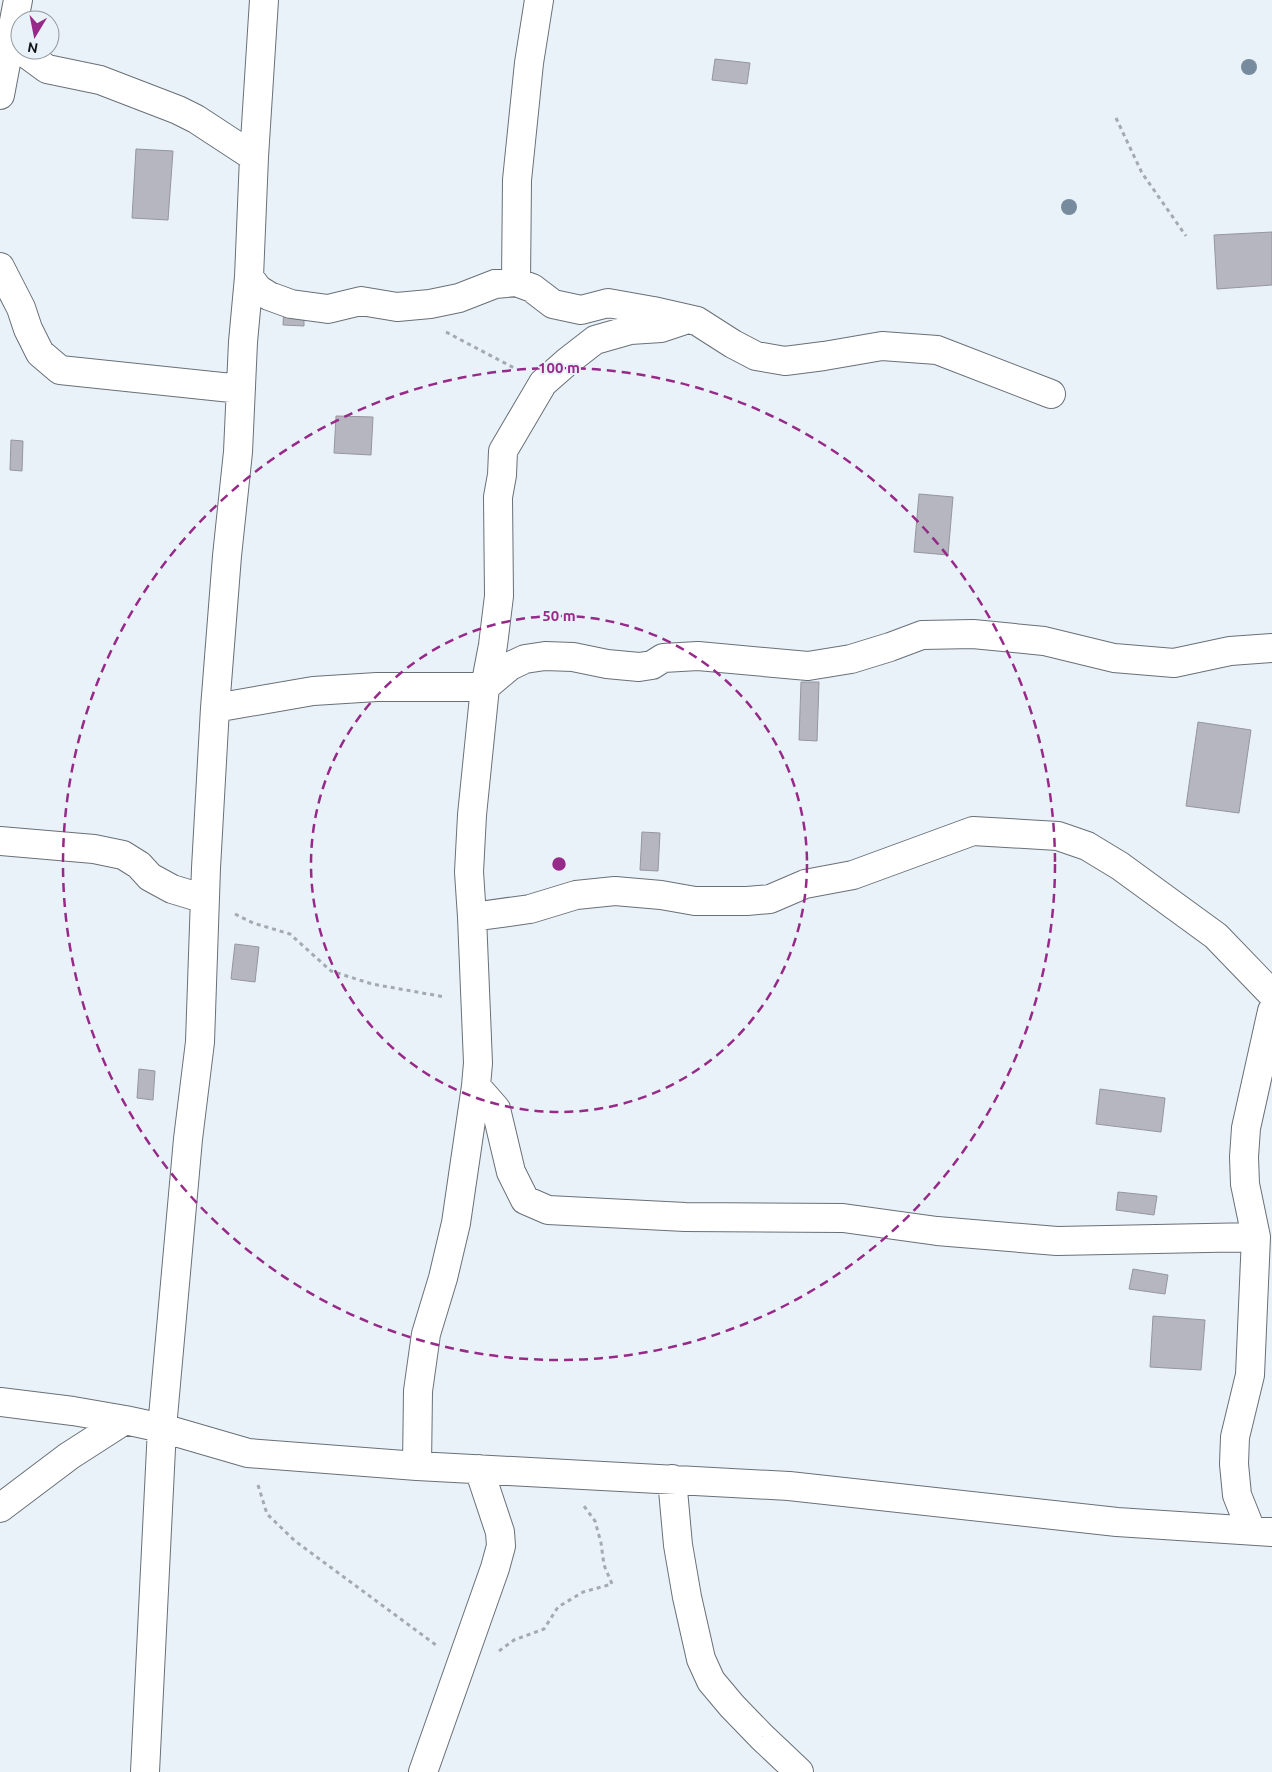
<svg xmlns="http://www.w3.org/2000/svg" width="1272" height="1772" font-family="Ubuntu,sans-serif">
<style>
.building{fill:#b5b6bf;stroke:#95969f}
.lines{fill:none;stroke-linecap:round;stroke-linejoin:round}
.minor-casing{stroke:#697077;stroke-width:30}
.path{stroke:#a3aab0;stroke-width:3;stroke-dasharray:4 4;stroke-linecap:butt}
.minor{stroke:#fff;stroke-width:28}
.tree{fill:#768c9e}
.ring{fill:none;stroke:#972989;stroke-width:2.5;stroke-dasharray:9 6}
.centre{fill:#972989;stroke:#e9f2f9;stroke-width:2.5}
.ring-label{font-size:15px;text-anchor:middle;font-weight:bold;fill:#972989;stroke:#e9f2f9;stroke-width:4;stroke-linejoin:round;paint-order:stroke}
</style>
<rect width="100%" height="100%" fill="#e9f2f9"/>
<!-- building -->
<path class="building" d="M715,59L750,63L747,84L712,80Z
M136,149L173,151L168,220L132,218Z
M1272,232V285L1217,289L1214,235Z
M284,306L304,307V326L283,325Z
M336,416L373,417L371,455L334,453Z
M11,440L23,441L22,471L10,470Z
M919,494L953,497L948,555L914,552Z
M801,682H819L817,741L799,740Z
M1198,722L1251,730L1239,813L1186,806Z
M642,832L660,833L658,871L640,870Z
M235,944L259,947L255,982L231,979Z
M139,1069L155,1071L153,1100L137,1098Z
M1100,1089L1165,1098L1161,1132L1096,1124Z
M1118,1192L1157,1196L1154,1215L1116,1210Z
M1133,1269L1168,1275L1165,1294L1129,1289Z
M1153,1316L1205,1320L1201,1370L1150,1367Z"/>
<g class="lines">
<defs>
<path id="minor" d="M18,0L10,42L20,49
M21,50L47,69L100,80L178,110L196,119L254,157
M0,95L10,42
M0,267L21,308L28,329L40,353L60,370L241,389
M249,277L258,289L269,296L291,304L328,309L361,301L397,307L430,304L459,298L495,284L516,282L532,288L553,304L581,310L608,303L653,311L697,321L733,344L756,356L785,361L824,356L882,346L937,350L1051,394
M516,282L517,180L529,63L539,0
M215,708L313,691L377,687H485L510,666L525,659L545,656L573,657L607,664L639,667L652,665L663,658L698,656L808,666L851,659L890,647L922,635L973,634L1044,641L1114,658L1174,663L1230,651L1272,648
M0,841L94,849L123,855L139,865L150,877L172,889L205,899
M472,917L469,872L472,815L485,687L493,645L499,596L498,497L502,475L503,451L543,383L568,361L595,340L630,330L661,328L682,321
M476,1086L496,1109L511,1172L525,1200L548,1210L685,1217L843,1218L937,1231L1057,1241L1256,1237
M0,1402L73,1411L125,1420L162,1428L248,1453L417,1466L789,1486L1117,1522L1272,1532
M417,1466L418,1391L426,1334L443,1278L456,1223L476,1086L478,1063L472,917L530,909L576,895L615,891L661,895L695,901H747L770,899L805,884L853,875L973,831L1058,836L1087,846L1120,866L1216,936L1272,994
M672,1479L678,1545L687,1597L701,1659L711,1681L732,1706L762,1737L799,1772
M0,1508L69,1456L125,1420
M1251,1530L1237,1495L1234,1464L1235,1437L1250,1375L1256,1237L1245,1184L1244,1157L1246,1128L1272,1011
M145,1772L162,1428L188,1139L200,1042L206,868L215,708L227,556L238,452L243,342L249,277L254,157L264,0
M423,1772L495,1568L501,1546L500,1532L479,1469"/>
</defs>
<!-- minor casing -->
<use href="#minor" class="minor-casing"/>
<!-- path -->
<path class="path" d="M1116,118L1142,173L1186,236
M446,332L516,369
M235,914L253,923L290,934L331,971L372,984L445,997
M258,1485L267,1514L295,1541L436,1645
M499,1651L514,1640L544,1629L558,1607L583,1592L612,1584L604,1565L601,1543L595,1521L584,1506"/>
<!-- minor -->
<use href="#minor" class="minor"/>
</g>
<!-- trees -->
<g class="tree">
<circle cx="1249" cy="67" r="8"/>
<circle cx="1069" cy="207" r="8"/>
</g>
<!-- distance rings -->
<g class="ring">
<circle cx="559" cy="864" r="248"/>
<circle cx="559" cy="864" r="496"/>
</g>
<circle cx="559" cy="864" r="8" class="centre"/>
<g class="ring-label">
<text x="559" y="373">100 m</text>
<text x="559" y="621">50 m</text>
</g>
<!-- north arrow -->
<g transform="translate(35 35) rotate(190)"><circle r="24" fill="#e9f2f9" stroke="#92989d"/>
<path d="M0-4L9 19L0 12L-9 19Z" fill="#972989"/>
<text y="-8" font-size="14" font-weight="bold" text-anchor="middle" fill="#0f1214">N</text>
</g>
</svg>
